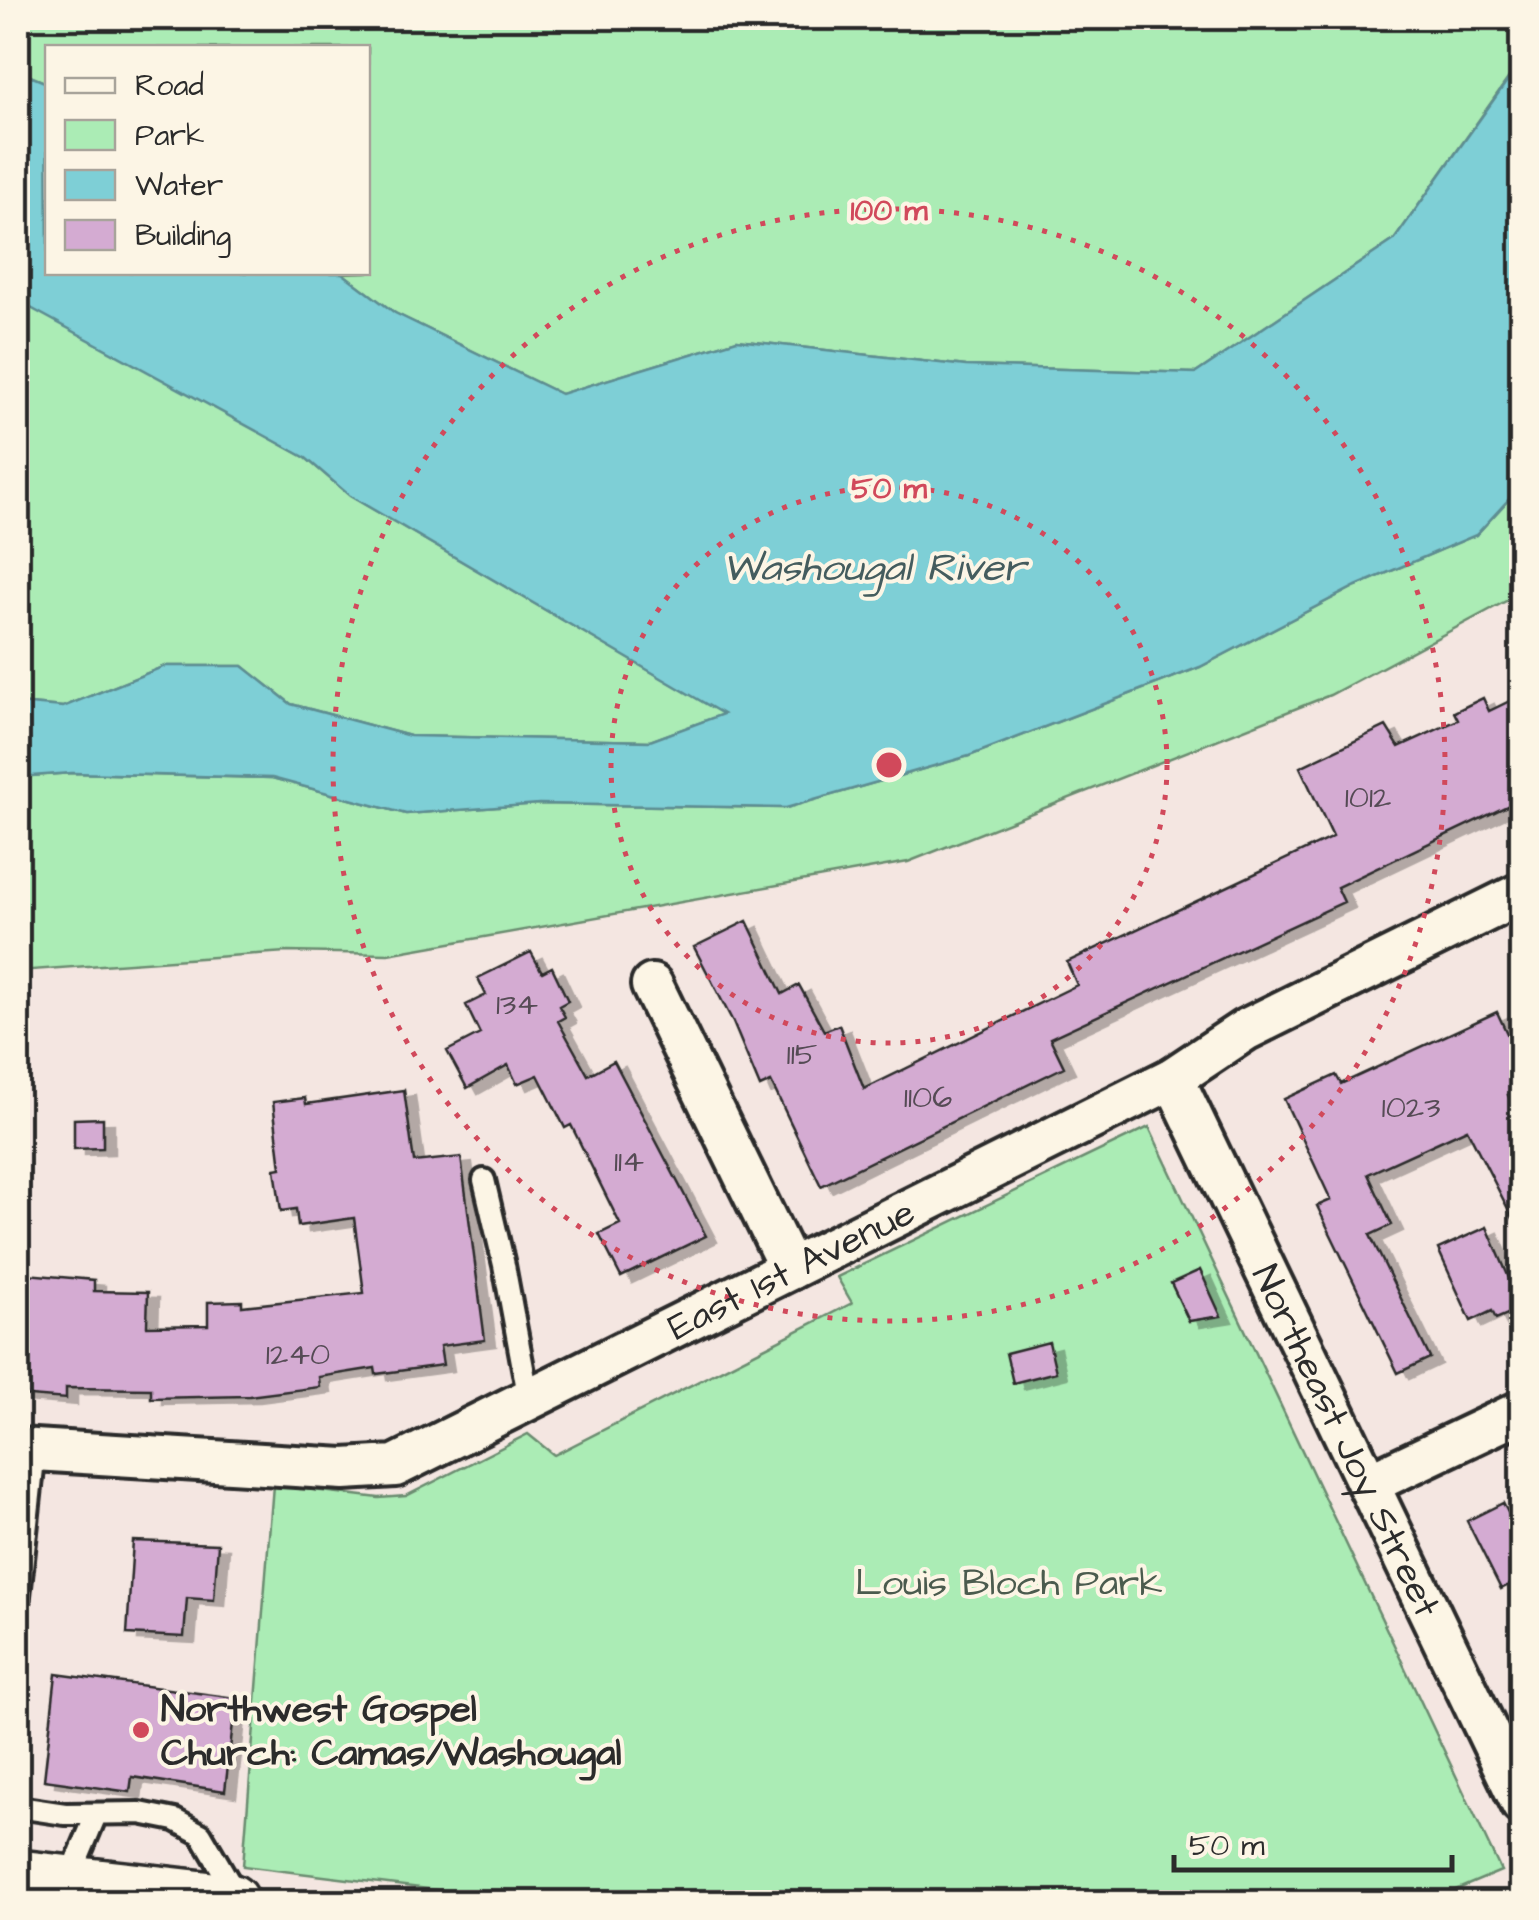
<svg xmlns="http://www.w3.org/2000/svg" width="1539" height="1920" font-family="'Architects Daughter',sans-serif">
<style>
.green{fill:#abecb5;stroke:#6b8c70;stroke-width:2.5}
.water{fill:#7ecfd6;stroke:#5d8d92;stroke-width:2.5}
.building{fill:#d4abd2;stroke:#2b2b2b;stroke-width:2.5;filter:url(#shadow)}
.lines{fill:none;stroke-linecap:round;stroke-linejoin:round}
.service-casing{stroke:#2b2b2b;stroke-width:28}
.minor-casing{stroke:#2b2b2b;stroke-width:48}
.primary-casing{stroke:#2b2b2b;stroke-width:62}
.service{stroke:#fcf5e5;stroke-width:20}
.minor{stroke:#fcf5e5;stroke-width:40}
.primary{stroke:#fcf5e5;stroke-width:55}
.ring{fill:none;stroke:#d1495b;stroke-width:5;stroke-dasharray:5 10}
.poi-dot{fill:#d1495b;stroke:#fcf5e5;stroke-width:4}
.labels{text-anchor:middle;stroke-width:8;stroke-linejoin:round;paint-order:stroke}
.number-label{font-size:32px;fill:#554b55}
.street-label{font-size:38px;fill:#2b2b2b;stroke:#fcf5e5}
.park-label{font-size:38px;fill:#4b5b4e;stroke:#fcf5e5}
.poi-label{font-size:38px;font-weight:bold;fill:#2b2b2b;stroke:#fcf5e5;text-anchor:start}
.water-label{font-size:40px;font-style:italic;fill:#445c5e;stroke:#fcf5e5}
.centre{fill:#d1495b;stroke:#fcf5e5;stroke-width:5}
.ring-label{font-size:30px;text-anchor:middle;font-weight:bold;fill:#d1495b;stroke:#fcf5e5;stroke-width:8;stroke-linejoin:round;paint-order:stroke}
</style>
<defs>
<filter id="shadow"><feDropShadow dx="11" dy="6" stdDeviation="0" flood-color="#0004"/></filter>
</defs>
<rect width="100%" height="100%" fill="#f4e6e1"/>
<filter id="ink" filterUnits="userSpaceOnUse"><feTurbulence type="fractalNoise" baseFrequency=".01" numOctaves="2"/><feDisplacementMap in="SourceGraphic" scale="20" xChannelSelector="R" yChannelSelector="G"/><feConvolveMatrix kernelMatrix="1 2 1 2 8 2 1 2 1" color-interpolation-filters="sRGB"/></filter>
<g filter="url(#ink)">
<!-- green -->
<path class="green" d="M18,18H1521L1522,44L1517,66L1394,240L1196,373L966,366L737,340L561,394L395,313L342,273L368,272V48H48L47,83L18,71Z
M18,301L100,343L306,458L350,496L724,714L650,741L410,736L291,704L243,666H165L63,707L18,703Z
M1521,486V593L1330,695L908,862L388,954L286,952L18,971V777L72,773L272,778L406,814L538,804L786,808L969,756L1200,667L1356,586L1476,535Z
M1149,1127L1501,1871L1427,1902H534L243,1866L273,1485L379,1498L406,1496L528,1434L554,1455L852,1303L837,1277Z"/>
<!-- water -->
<path class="water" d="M1521,44V486L1476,535L1356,586L1200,667L969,756L786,808L539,804L406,814L272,778L72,773L18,777V703L63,707L165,666H243L291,704L410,736L650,741L723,714L350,496L306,458L18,301V71L47,83L48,272L342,273L395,313L561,394L737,340L966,366L1196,373L1394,240L1517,67Z"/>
<!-- building -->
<path class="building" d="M1522,695V799L1337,887L1344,902L1050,1038L1064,1067L821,1186L771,1082L760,1087L732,1020L694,947L747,921L782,994L799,985L824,1031L839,1025L864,1089L1077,985L1067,962L1333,837L1300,767L1386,726L1399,747L1458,720L1454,712L1483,698L1489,711Z
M531,952L542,972L552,967L568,1001L559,1006L565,1017L558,1021L588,1075L614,1061L706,1236L621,1277L599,1234L620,1224L571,1125L565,1128L538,1075L517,1084L508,1065L467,1088L447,1051L480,1034L466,1005L486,995L478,978Z
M1497,1012L1522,1066V1089L1508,1095L1522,1125V1236L1467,1129L1368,1174L1392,1225L1370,1235L1430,1358L1398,1373L1317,1206L1331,1200L1284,1099L1336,1075L1341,1084Z
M404,1090L414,1162L461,1157L485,1340L440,1346L443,1365L376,1374L375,1368L319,1377L320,1387L249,1396L151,1398V1389L66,1388V1399L18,1395L27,1274L94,1280V1291L148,1292L147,1326L208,1325V1302L242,1301V1306L364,1293L354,1218L298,1226L296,1209L281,1211L275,1169L281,1168L273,1102L305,1098L306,1104Z
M103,1118V1148L74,1149V1119Z
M1487,1227L1522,1308L1496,1319L1492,1311L1471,1321L1438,1249Z
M1200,1270L1221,1316L1189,1321L1171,1283Z
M1049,1342L1056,1372L1013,1383L1006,1353Z
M1503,1503L1522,1539V1578L1501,1589L1467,1521Z
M133,1541L218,1544L214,1600L187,1598L184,1637L127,1634Z
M56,1674L236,1698L225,1791L132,1777L130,1792L44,1780Z"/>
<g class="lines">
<defs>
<path id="service" d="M484,1180L504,1265L529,1400
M18,1605L35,1450
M18,1807L65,1814L140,1813L175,1820L201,1834L236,1894
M68,1882L96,1815"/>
<g id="minor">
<path d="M652,985L790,1269"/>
<path id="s1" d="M1173,1078L1522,1804"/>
<path id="s2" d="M18,1449L344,1469L395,1466L1173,1078L1245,1030L1522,893"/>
<path d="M1368,1484L1522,1411"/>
</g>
<path id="primary" d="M18,1878L230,1902"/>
</defs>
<!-- service casing -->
<use href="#service" class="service-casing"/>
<!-- minor casing -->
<use href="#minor" class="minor-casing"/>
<!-- primary casing -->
<use href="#primary" class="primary-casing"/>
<!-- service -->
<use href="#service" class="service"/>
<!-- minor -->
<use href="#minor" class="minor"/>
<!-- primary -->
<use href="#primary" class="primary"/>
</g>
</g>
<!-- distance rings -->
<g class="ring">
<circle cx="889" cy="765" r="278"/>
<circle cx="889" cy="765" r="556"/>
</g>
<!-- markers -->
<circle class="poi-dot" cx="141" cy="1730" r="10"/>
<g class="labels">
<!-- number labels -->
<g class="number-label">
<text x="1368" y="807">1012</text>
<text x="517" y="1014">134</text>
<text x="802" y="1064">115</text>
<text x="928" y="1107">1106</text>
<text x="1411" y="1117">1023</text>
<text x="629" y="1171">114</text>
<text x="298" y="1364">1240</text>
</g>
<!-- street labels -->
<g class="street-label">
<text dy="13" stroke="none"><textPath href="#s2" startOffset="820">East 1st Avenue</textPath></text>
<text dy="13" stroke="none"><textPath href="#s1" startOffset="402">Northeast Joy Street</textPath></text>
</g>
<!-- park labels -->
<g class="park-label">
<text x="1009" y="1595">Louis Bloch Park</text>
</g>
<!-- poi labels -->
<g class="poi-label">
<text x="161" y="1721">Northwest Gospel<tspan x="161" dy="44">Church: Camas/Washougal</tspan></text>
</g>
<!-- water labels -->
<g class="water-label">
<text x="874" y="580">Washougal River</text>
</g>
</g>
<circle cx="889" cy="765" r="15" class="centre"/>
<g class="ring-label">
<text x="889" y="220">100 m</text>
<text x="889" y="498">50 m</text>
</g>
<!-- margin -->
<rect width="1539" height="1920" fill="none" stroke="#fcf5e5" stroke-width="60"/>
<rect x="30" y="30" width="1479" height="1860" fill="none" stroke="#2b2b2b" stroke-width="4" filter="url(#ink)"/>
<!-- legend -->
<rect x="45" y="45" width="325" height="230" fill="#fcf5e5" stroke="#a8a49b" stroke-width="2.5"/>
<rect x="65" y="78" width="50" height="15" fill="#fcf5e5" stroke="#a8a49b" stroke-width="2.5"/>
<text x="135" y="95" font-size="30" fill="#2b2b2b">Road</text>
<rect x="65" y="120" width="50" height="30" fill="#abecb5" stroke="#a8a49b" stroke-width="2.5"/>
<text x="135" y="145" font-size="30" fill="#2b2b2b">Park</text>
<rect x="65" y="170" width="50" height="30" fill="#7ecfd6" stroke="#a8a49b" stroke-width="2.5"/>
<text x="135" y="195" font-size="30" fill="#2b2b2b">Water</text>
<rect x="65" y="220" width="50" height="30" fill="#d4abd2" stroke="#a8a49b" stroke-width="2.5"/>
<text x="135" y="245" font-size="30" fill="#2b2b2b">Building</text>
<!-- scale -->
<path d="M1174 1855v15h278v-15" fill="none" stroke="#2b2b2b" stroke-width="5"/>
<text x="1189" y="1855" font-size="30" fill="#2b2b2b" stroke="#fcf5e5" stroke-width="8" paint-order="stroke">50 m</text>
</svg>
